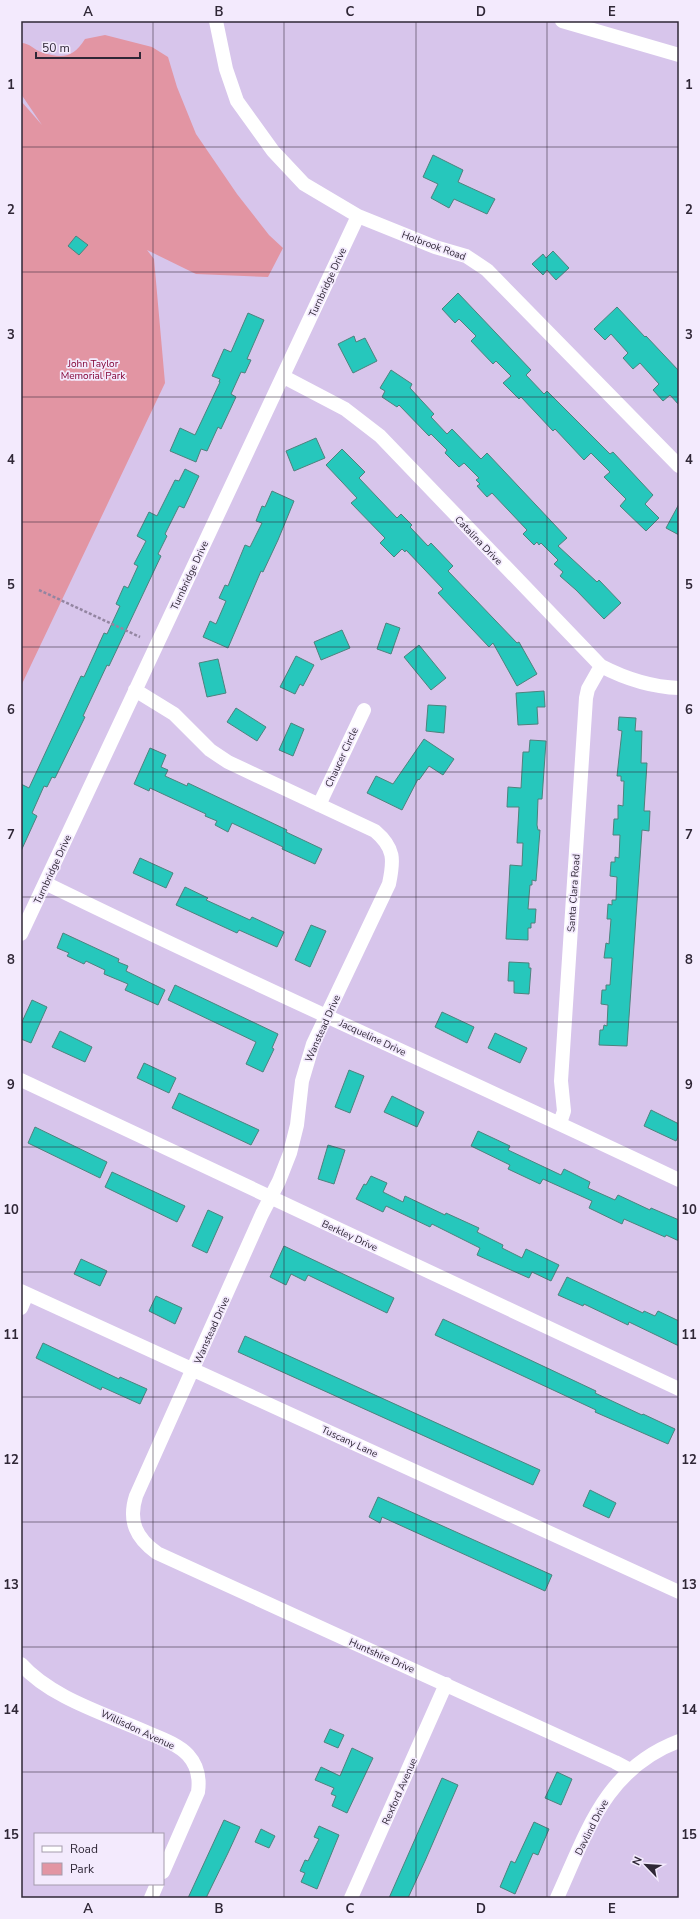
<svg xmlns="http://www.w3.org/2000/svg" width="700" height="1919" font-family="'Nunito Sans',sans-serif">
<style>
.green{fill:#e295a3}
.building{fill:#26c7bc;stroke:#4e827d}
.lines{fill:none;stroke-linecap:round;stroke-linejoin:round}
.path{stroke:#9385a1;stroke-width:2.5;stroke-dasharray:3 2;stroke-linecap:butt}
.minor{stroke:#fff;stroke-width:14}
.grid{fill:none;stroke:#2f2736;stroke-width:1;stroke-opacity:0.55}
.labels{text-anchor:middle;stroke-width:3.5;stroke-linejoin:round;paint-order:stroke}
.street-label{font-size:10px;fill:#2f2736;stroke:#f3eafd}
.park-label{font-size:10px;fill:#830537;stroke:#f3eafd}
.neatline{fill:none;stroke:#2f2736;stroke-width:1.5}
.grid-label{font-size:13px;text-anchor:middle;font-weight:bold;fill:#2f2736}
</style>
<rect width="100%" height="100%" fill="#d7c5eb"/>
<!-- green -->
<path class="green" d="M105,35L152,47L168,57L177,87L196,134L237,194L269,235L283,248L268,277L196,274L147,250L154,259L165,383L21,686V101L42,125L21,94V43C30,43 34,50 41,52C63,59 73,58 85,39Z"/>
<!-- building -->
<path class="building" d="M433,155L463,170L458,182L495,199L487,214L454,199L449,208L431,198L438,184L423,177Z
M76,236L88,245L79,255L68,246Z
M553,251L569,268L556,280L547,270L543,275L532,264L543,254L546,258Z
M458,293L531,370L526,375L544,394L547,391L610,454L613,452L653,495L645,504L659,518L646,531L620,506L626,499L604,477L610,472L591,453L584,460L555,429L553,431L521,397L519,399L503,383L511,376L496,361L493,364L471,341L476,336L459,319L455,323L442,309Z
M617,307L645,337L646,336L679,371V405L670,395L663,401L653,390L659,384L640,363L633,369L623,358L628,353L611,334L605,340L594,329Z
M248,313L264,320L247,359L251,360L245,373L241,372L231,394L236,397L221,429L218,427L207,451L201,449L196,462L170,451L180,428L195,435L220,382H219L220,379L212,376L224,349L231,352Z
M354,336L356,342L365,338L377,361L353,373L338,344Z
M391,370L412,384L410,388L434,414L431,417L447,434L452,429L481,459L487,453L567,538L558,546L597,582L599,580L621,603L604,619L576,590L560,576L563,572L554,564L558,560L541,543L539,545L537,542L534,545L523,534L527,530L492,493L487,497L477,486L480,484L476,480L479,478L464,463L459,467L445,453L447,450L431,434L429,436L399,405L397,407L382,397L385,391L380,388Z
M316,438L325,458L294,471L286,451Z
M342,449L365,472L359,478L397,518L401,514L412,525L410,527L428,546L431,543L453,566L448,571L517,643L519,642L537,674L517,686L493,643L489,647L438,593L443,589L406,550L405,552L402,549L394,557L380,543L385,538L351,503L357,498L326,465Z
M185,469L199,476L184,508L179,506L165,534L167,536L158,554L161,556L109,666L107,665L83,716L85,717L55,778L52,777L47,787L44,786L32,813L37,816L21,851V784L29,788L81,676L84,677L104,633L107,634L120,606L116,604L124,586L128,588L138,566L134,564L146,541L137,536L149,512L157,516L175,480L179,481Z
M272,491L294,501L278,540L263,572L261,571L228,648L203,637L210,621L216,624L226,601L219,598L225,585L228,586L245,545L250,547L262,523L256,521L262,506L265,507Z
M679,504V535L666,528Z
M386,623L400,628L391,654L377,649Z
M342,630L350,648L321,660L314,642Z
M419,645L446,678L431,690L404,657Z
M296,656L314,665L303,686L300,684L295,694L280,687Z
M218,659L226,693L207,697L199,663Z
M544,691L545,707H537L538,724L518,725L516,693Z
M428,705L446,706L444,733L426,731Z
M236,708L266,727L257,741L227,722Z
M619,717L636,718L635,731H642L641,763H647L644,811H650L649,831L642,830L627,1046L599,1045L600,1030H603L604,1025L607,1026L608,1005L601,1004L602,990H606V985H610L612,958H604L606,943L609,944L611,919H607L608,904L612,905V900H616L617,877L610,876L611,862H615V857L619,858L620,835H613L614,819H618V805L623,806L624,781H621V776H617L622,731L618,730Z
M291,723L304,729L293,756L279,750Z
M424,739L454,759L443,775L429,766L419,780L418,779L402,810L367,793L376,776L393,784Z
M530,740L546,741L542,799H538L537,825L538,830H540L536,881L532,880V885H530L528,909H536L535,923H531V928H528V940L506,939L510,865L522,866L523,843H517L519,807H507L508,787L521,788L523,752H529Z
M150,748L166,755L161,767L168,770L165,776L187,786L188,783L287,830L286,832L322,849L315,864L282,849L283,847L232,823L228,832L215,825L217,821L205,816L206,814L150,788L149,791L134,784Z
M140,858L173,873L166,888L133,873Z
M185,887L208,898L206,900L250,920L252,917L284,932L277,947L239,930L237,933L176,905Z
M311,925L326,931L310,967L295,960Z
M63,933L119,959L118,962L128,966L126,971L165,990L158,1005L125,990L128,984L104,974L105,970L86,961L84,964L67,956L69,953L57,948Z
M509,962L529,963V968H531L529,994L514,993V981H508Z
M175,985L278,1034L272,1048L274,1049L263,1072L246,1064L256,1042L168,1000Z
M32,1000L47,1007L31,1043L21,1039V1024Z
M442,1012L474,1027L467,1043L435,1027Z
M60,1031L92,1047L85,1062L52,1047Z
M495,1033L527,1048L520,1063L488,1048Z
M144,1063L176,1078L169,1093L137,1078Z
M349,1070L364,1076L350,1113L335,1107Z
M179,1093L259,1130L251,1145L172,1108Z
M392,1096L424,1112L417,1127L384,1112Z
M651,1110L679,1124V1135L676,1141L644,1126Z
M35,1127L107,1162L100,1178L28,1143Z
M478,1131L510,1146L508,1150L561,1175L564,1169L590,1182L588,1188L615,1200L618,1195L650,1210L651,1208L679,1220V1241L666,1235L665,1237L624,1219L622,1224L589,1208L592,1201L543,1179L540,1184L508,1169L510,1165L471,1146Z
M328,1145L345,1150L334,1184L318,1179Z
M112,1172L185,1206L177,1222L105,1187Z
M371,1176L387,1183L383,1192L403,1202L405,1196L445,1215L446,1213L479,1228L477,1232L503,1245L502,1248L522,1258L526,1249L559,1265L551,1281L532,1272L529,1278L477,1255L480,1248L432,1224L430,1227L386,1206L383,1212L356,1199L364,1184L366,1185Z
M208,1210L223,1217L207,1253L192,1246Z
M284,1246L394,1298L387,1313L308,1275L305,1281L291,1274L286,1285L270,1277Z
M81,1259L107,1271L100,1286L74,1274Z
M567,1277L643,1313L644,1311L655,1316L658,1311L679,1321V1346L629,1322L628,1325L584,1304L583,1306L558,1295Z
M156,1296L182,1308L175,1324L149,1311Z
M443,1319L596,1391L595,1393L642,1415L643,1414L675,1429L668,1444L595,1412L596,1410L435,1335Z
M245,1336L540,1470L533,1485L238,1352Z
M43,1343L119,1379L120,1377L147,1389L140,1404L102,1387L101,1390L36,1358Z
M590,1490L616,1503L609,1518L583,1506Z
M378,1497L552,1575L545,1591L382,1517L380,1523L369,1517Z
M330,1729L344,1735L338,1748L324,1742Z
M352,1748L373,1758L347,1813L332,1806L336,1796L331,1794L334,1788L315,1780L321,1767L340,1776Z
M557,1772L572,1779L561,1805L545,1798Z
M442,1778L458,1785L425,1861L408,1898H389Z
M224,1820L240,1827L228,1853L206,1898H188Z
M534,1822L549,1829L538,1855L533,1853L515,1894L500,1887L511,1861L515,1863Z
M319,1826L339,1835L317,1889L301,1882L305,1873L300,1871L305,1860L308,1861L319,1839L314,1837Z
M261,1829L275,1836L269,1848L255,1842Z"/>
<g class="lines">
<!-- path -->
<path class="path" d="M39,590L140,637"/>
<!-- minor -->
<path class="minor" d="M216,21L226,69L237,101L273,151L304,184L358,216L435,247L466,256L487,270L679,466
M562,21L679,55
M284,377L345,409L380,436L601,666C626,679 650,687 679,688
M135,690L174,714L210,750L228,762L375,831C395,848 394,860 389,884L313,1044L302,1081L297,1125L290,1153L279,1181L262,1214L136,1496C128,1521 136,1538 157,1553L615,1762L630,1770
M319,805L364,710
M45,883C255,986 469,1080 679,1180
M21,934L358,216
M21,1080L679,1389
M560,1123L564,1111L561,1081L586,698L588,689L601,666
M21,1291L679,1592
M21,1308L27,1294
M21,1664C51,1698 106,1714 146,1732C160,1738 178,1744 188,1755C198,1766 200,1778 198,1792L163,1872
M151,1898L157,1884
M351,1898L446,1684
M557,1898C587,1832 605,1769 679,1741"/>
</g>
<!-- grid -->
<path class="grid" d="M153,21V1834M284,21V1898M416,21V1898M547,21V1898M21,147H679M21,272H679M21,397H679M21,522H679M21,647H679M21,772H679M21,897H679M21,1022H679M21,1147H679M21,1272H679M21,1397H679M21,1522H679M21,1647H679M21,1772H679M153,1884V1898"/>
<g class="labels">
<!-- street labels -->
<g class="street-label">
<text transform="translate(434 245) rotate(20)" y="4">Holbrook Road</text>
<text transform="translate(327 282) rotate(-65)" y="4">Turnbridge Drive</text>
<text transform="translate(479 540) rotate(46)" y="4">Catalina Drive</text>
<text transform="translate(189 575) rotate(-65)" y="4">Turnbridge Drive</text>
<text transform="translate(341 757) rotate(-65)" y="4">Chaucer Circle</text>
<text transform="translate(52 869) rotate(-65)" y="4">Turnbridge Drive</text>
<text transform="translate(573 893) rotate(-86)" y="4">Santa Clara Road</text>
<text transform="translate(322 1028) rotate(-66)" y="4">Wanstead Drive</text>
<text transform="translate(373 1037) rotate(25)" y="4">Jacqueline Drive</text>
<text transform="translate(350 1235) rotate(25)" y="4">Berkley Drive</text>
<text transform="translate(211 1330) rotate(-66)" y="4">Wanstead Drive</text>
<text transform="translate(350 1441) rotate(25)" y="4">Tuscany Lane</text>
<text transform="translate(382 1655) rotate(24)" y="4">Huntshire Drive</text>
<text transform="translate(138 1729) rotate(25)" y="4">Willisdon Avenue</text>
<text transform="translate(399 1791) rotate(-66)" y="4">Rexford Avenue</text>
<text transform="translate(591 1827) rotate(-63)" y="4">Davlind Drive</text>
</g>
<!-- park labels -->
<g class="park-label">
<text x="93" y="367">John Taylor<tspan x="93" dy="12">Memorial Park</tspan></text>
</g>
</g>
<!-- border -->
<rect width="700" height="1919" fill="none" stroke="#f3eafd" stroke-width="44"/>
<!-- legend -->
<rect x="34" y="1833" width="130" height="52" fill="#f3eafd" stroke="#a59cad"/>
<rect x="42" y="1846" width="20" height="6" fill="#ffffff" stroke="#a59cad"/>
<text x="70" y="1853" font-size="12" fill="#2f2736">Road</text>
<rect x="42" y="1863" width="20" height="12" fill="#e295a3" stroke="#a59cad"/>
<text x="70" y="1873" font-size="12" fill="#2f2736">Park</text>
<!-- north arrow -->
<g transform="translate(646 1865) rotate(295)" stroke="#f3eafd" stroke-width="3" paint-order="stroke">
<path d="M0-3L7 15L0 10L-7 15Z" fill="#2f2736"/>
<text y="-6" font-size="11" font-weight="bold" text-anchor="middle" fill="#2f2736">N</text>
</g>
<!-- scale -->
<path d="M36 52v6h104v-6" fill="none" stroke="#2f2736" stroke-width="2"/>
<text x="42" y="52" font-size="12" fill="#2f2736" stroke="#f3eafd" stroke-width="3" paint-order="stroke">50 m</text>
<rect x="22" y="22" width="656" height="1875" class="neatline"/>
<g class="grid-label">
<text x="88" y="16">A</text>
<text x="219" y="16">B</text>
<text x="350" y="16">C</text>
<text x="481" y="16">D</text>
<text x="612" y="16">E</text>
<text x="11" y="89">1</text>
<text x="689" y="89">1</text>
<text x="11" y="214">2</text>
<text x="689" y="214">2</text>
<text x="11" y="339">3</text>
<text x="689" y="339">3</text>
<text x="11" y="464">4</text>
<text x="689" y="464">4</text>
<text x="11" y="589">5</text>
<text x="689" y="589">5</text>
<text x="11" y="714">6</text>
<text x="689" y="714">6</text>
<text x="11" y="839">7</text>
<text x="689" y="839">7</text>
<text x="11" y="964">8</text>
<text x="689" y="964">8</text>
<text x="11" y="1089">9</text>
<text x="689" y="1089">9</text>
<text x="11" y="1214">10</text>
<text x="689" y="1214">10</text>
<text x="11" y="1339">11</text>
<text x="689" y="1339">11</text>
<text x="11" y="1464">12</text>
<text x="689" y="1464">12</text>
<text x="11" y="1589">13</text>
<text x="689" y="1589">13</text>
<text x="11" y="1714">14</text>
<text x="689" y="1714">14</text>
<text x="11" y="1839">15</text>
<text x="689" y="1839">15</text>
<text x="88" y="1913">A</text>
<text x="219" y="1913">B</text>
<text x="350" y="1913">C</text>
<text x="481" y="1913">D</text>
<text x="612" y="1913">E</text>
</g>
</svg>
